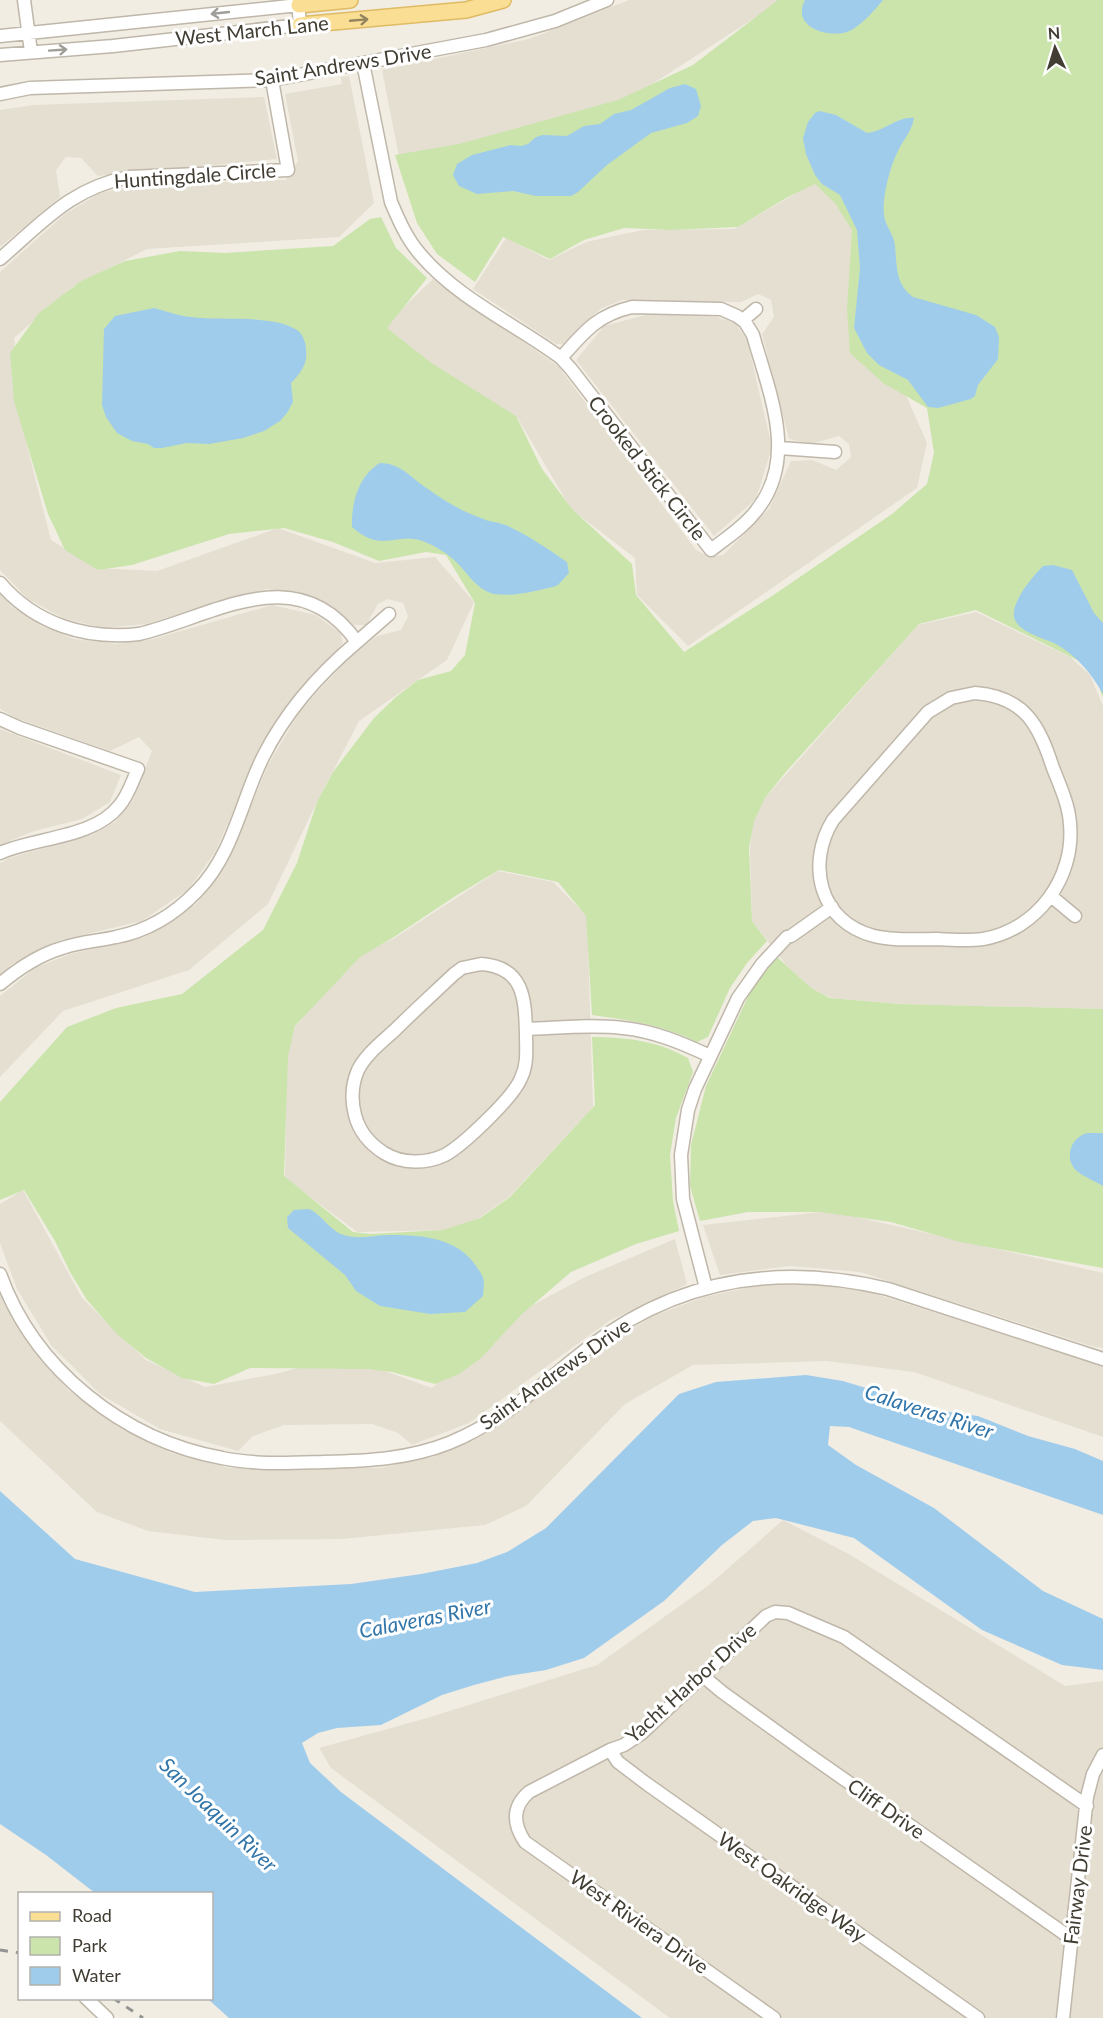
<svg xmlns="http://www.w3.org/2000/svg" width="1103" height="2018" font-family="Lato,sans-serif">
<style>
.residential{fill:#e4dfd1}
.green{fill:#cae4ac}
.water{fill:#a0ccec}
.lines{fill:none;stroke-linecap:round;stroke-linejoin:round}
.minor-casing{stroke:#bfb7a9;stroke-width:15}
.major-casing{stroke:#debb64;stroke-width:18}
.minor{stroke:#fff;stroke-width:12}
.major{stroke:#fade93;stroke-width:15}
.rail{stroke:#939393;stroke-width:3;stroke-dasharray:8 8;stroke-linecap:butt}
.oneway{stroke:#a09e99}
.oneway2{stroke:#95855e}
.labels{text-anchor:middle;stroke-width:6;stroke-linejoin:round;paint-order:stroke}
.street-label{font-size:20px;fill:#423d33;stroke:#fff}
.water-label{font-size:21px;font-style:italic;fill:#3275a9;stroke:#fff}
</style>
<rect width="100%" height="100%" fill="#f1ede3"/>
<!-- residential -->
<path class="residential" d="M629,0H782L626,101L400,162L382,70L529,39Z
M349,76L374,203L339,237L147,249L72,287L14,338L27,446L51,540L96,568L157,571L278,528L375,563L435,557L474,602L447,660L359,721L316,804L268,904L189,970L63,1011L0,1077V996L35,968L70,954L145,937L196,904L227,863L268,765L300,711L347,660L377,636L401,630L408,616L403,603L388,599L378,604L366,625H354L315,597L267,589L146,624L103,628L63,618L28,599L0,570V272L65,214L100,193L137,185L286,180L298,161L285,94L342,84L341,77Z
M264,97L277,159L98,176L81,158L66,157L56,170L60,197L0,247V110L33,105Z
M814,183L852,207L906,395L927,443L917,488L688,646L637,595L635,558L571,509L517,417L432,367L382,328L433,279L558,366L696,550L709,557L723,555L769,509L791,461L812,460L836,470L851,457L849,444L839,436L811,444L789,439L762,334L774,317L771,300L758,294L741,302L622,300L600,309L564,344H556L473,289L506,238L549,260L586,242L643,230L734,229Z
M649,314L716,317L735,323L747,340L772,447L756,499L714,536L576,360L604,326Z
M0,594L11,606L41,626L74,639L115,644L153,639L272,605L316,615L340,633L343,643L273,724L215,852L189,889L142,921L57,941L11,965L0,976V863L9,858L92,835L115,822L133,800L152,751L139,737L110,751L16,718L0,709Z
M976,612L1070,657L1090,675L1103,706V1009L903,1004L832,998L812,989L787,966L752,921L750,849L753,821L765,798L918,625Z
M0,729L121,775L110,802L82,819L34,831L0,845Z
M498,871L553,882L587,916L593,1107L510,1196L479,1218L445,1230L357,1232L285,1178L287,1056L295,1027L357,956L393,939Z
M23,1190L82,1298L146,1360L205,1387L275,1374L309,1365L371,1366L432,1388L520,1312L585,1277L675,1239L687,1284L609,1321L469,1423L412,1445L398,1433L372,1424L284,1425L253,1436L238,1451L160,1429L100,1394L51,1345L17,1289L0,1243V1204Z
M830,1211L1103,1273V1348L1091,1346L860,1272L790,1266L720,1275L703,1225Z
M813,1284L869,1292L1103,1365V1437L914,1372L827,1361L693,1365L625,1404L526,1506L485,1525L342,1539L225,1540L148,1531L97,1512L0,1421V1294L27,1342L68,1390L118,1427L171,1453L229,1468H380L433,1457L482,1436L608,1343L653,1316L704,1297L756,1286Z
M783,1520L847,1553L1065,1686L1103,1681V2018H670L331,1768L319,1748L427,1718L597,1665L709,1585Z"/>
<!-- green -->
<path class="green" d="M778,0H1103V698L1095,675L1081,662L976,610L919,624L785,773L765,798L754,821L749,848L752,921L767,941L747,963L730,988L708,1037L697,1042C663,1025 628,1020 592,1015L586,916L558,882L499,870L454,897L394,937L360,957L295,1026L288,1056L284,1176L353,1232L370,1234L443,1230L480,1218L510,1197L595,1105L592,1037C626,1037 658,1041 688,1058L693,1072L676,1118L670,1155L673,1201L679,1231L636,1244L571,1272L521,1315L481,1358L459,1374L435,1384L392,1372L368,1369L250,1368L214,1384L182,1378L146,1358L117,1334L87,1300L70,1272L55,1241L24,1190L0,1200V1102L67,1027L116,1008L182,994L263,930L297,863L317,802L333,772L374,718L396,697L418,680L451,671L465,655L475,603L446,555L426,552L379,561L333,542L284,528L229,534L132,565L98,570L65,550L48,514L14,401L10,353L39,313L81,281L125,261L180,251L225,253L333,246L370,219L381,217L396,248L427,278L387,328L430,362L516,416L542,469L572,509L632,564L636,595L684,652L772,596L892,514L927,484L934,453L927,408L883,383L850,353L847,310L852,230L835,203L815,184L786,198L738,227L671,230L624,228L584,240L550,259L503,237L475,282L437,254L417,223L395,155L459,144L618,100L693,65Z
M777,957L811,988L830,998L900,1004L1103,1009V1268L960,1242L891,1222L820,1212H748L700,1221L690,1186L691,1145L706,1086L754,984Z"/>
<!-- water -->
<path class="water" d="M805,0H883C875,10 859,28 847,32C827,38 791,27 805,0Z
M685,84L696,89L701,106L698,116L687,123L651,133L607,165L578,192L571,196H536L513,191L477,194L459,186L453,175L457,164L472,155L511,145L521,146L528,144L536,137L543,135L567,136L584,126L600,124L614,114L631,110L670,88Z
M820,111L836,115L867,133C883,132 898,116 914,118C912,131 903,140 898,151C890,166 880,203 885,220C888,229 894,236 895,246C897,265 895,284 913,297L976,315L995,327L999,337L998,359L978,385L975,396L971,399L938,408L928,407L908,380L879,365L867,353L854,328L860,268L857,230L840,195L822,184L815,175L806,154L803,138L808,122L815,113Z
M154,308C166,311 178,316 191,317C219,321 273,314 297,330C303,334 306,343 306,350C308,364 300,374 291,383L293,402L287,413L280,421L264,431L243,438L209,444L187,443L162,448H154L148,444L132,441L117,433L106,417L102,405L104,329L115,316Z
M380,463C401,463 412,479 428,489C443,500 463,512 481,518C489,522 499,522 508,526C529,536 548,549 567,562L569,573L558,585L553,587C533,591 515,597 494,594C476,590 466,570 453,559C445,552 435,546 425,542C396,530 384,555 352,527C351,503 359,475 380,463Z
M1053,565L1072,570L1094,613L1103,623V694C1091,673 1077,656 1056,644C1044,638 1017,632 1014,617C1011,602 1033,576 1043,566Z
M1088,1133H1103V1186C1095,1181 1084,1177 1077,1171C1063,1159 1071,1136 1088,1133Z
M309,1209C321,1214 330,1230 341,1234C358,1241 376,1234 392,1235C422,1235 458,1238 476,1266C478,1269 482,1274 483,1278C485,1283 483,1291 483,1296L465,1312L430,1314L380,1306L356,1291L345,1275L288,1228L287,1217L294,1210Z
M806,1375L843,1381L942,1411L978,1416L1028,1436L1075,1449L1103,1461V1515L849,1427L830,1426L828,1445L856,1465L934,1508L1043,1591L1103,1619V1670L1062,1665L982,1630L854,1538L776,1518L753,1521L722,1545L664,1601L584,1658L546,1670L508,1676L474,1685L442,1695L381,1725L337,1728L318,1733L302,1743L310,1763L341,1792L642,2018H229L208,1999L212,1998V1894L95,1893L46,1855L0,1824V1491L75,1559L195,1592L351,1584L421,1574L477,1563L507,1552L546,1528L679,1394L716,1382Z"/>
<g class="lines">
<defs>
<path id="minor" d="M24,0L31,52
M0,36L299,5
M0,55L113,46L300,25L298,0
M363,63L391,202C399,221 407,239 420,254C458,299 515,324 561,358L571,369L711,550C726,538 744,527 756,511C799,458 769,393 753,335L745,322L737,316L721,309L632,307C597,315 584,332 561,358
M0,94L30,88L272,80L486,40L555,21L607,0
M0,259C43,222 71,188 129,177L288,170L272,80
M743,320L756,309
M780,448L835,452
M0,583C35,624 86,640 139,634C215,616 297,557 357,642C319,674 286,711 263,757C241,801 233,855 197,891C175,914 147,931 116,937C98,941 80,942 62,948C39,955 19,968 0,984
M357,642L389,614
M975,693C1025,697 1039,725 1053,768C1060,786 1069,805 1070,824C1075,878 1037,930 983,939C968,941 952,940 937,939C917,939 894,941 874,936C819,922 806,864 833,820L928,712L951,698Z
M0,719L20,728L138,769C132,782 128,796 119,806C94,838 36,837 0,853
M1051,896L1075,916
M481,964C524,967 525,998 526,1034C526,1049 528,1064 521,1078C514,1097 463,1145 445,1155C426,1164 402,1164 384,1153C370,1144 359,1131 355,1115C351,1100 352,1084 358,1070C366,1054 382,1042 395,1030C414,1011 434,993 454,974L462,968Z
M526,1029C558,1028 591,1024 623,1028C654,1031 682,1043 710,1056
M0,1274C34,1369 123,1440 222,1458C256,1465 290,1463 324,1462C367,1461 409,1459 449,1443C502,1422 544,1382 588,1348C677,1279 779,1263 888,1289L1103,1359
M706,1288L683,1199L681,1155L688,1110L695,1089L738,998L762,964L787,937L791,936L832,907
M703,1676L722,1692L808,1754L1072,1939
M610,1750L618,1762L647,1784L978,2018
M86,1998L107,2018
M774,2018L525,1842C513,1824 512,1807 529,1792L610,1750L624,1745L642,1733L766,1616L775,1612L788,1613L844,1637L1087,1806
M1063,2018L1087,1797L1093,1774L1103,1755"/>
<path id="major" d="M299,5L350,0
M300,25L466,10L503,0"/>
</defs>
<!-- minor casing -->
<use href="#minor" class="minor-casing"/>
<!-- major casing -->
<use href="#major" class="major-casing"/>
<!-- minor -->
<use href="#minor" class="minor"/>
<!-- major -->
<use href="#major" class="major"/>
<!-- rail -->
<path class="rail" d="M0,1950L20,1953
M113,1998L143,2018"/>
</g>
<!-- one-way arrows -->
<defs><path id="oneway-shaft" d="M-6 0H5M1.5-3L5.5 0L1.5 3" fill="none" stroke-width="1.6" stroke-linecap="round" stroke-linejoin="round" transform="scale(1.5)"/></defs>
<g class="oneway">
<use href="#oneway-shaft" transform="translate(220 13) rotate(174)"/>
<use href="#oneway-shaft" transform="translate(58 50) rotate(-4)"/>
</g>
<use class="oneway2" href="#oneway-shaft" transform="translate(359 20) rotate(-5)"/>
<g class="labels">
<!-- street labels -->
<g class="street-label">
<text transform="translate(252 31) rotate(-6)" y="7">West March Lane</text>
<text transform="translate(343 65) rotate(-9)" y="7">Saint Andrews Drive</text>
<text transform="translate(195 176) rotate(-4)" y="7">Huntingdale Circle</text>
<text transform="translate(647 468) rotate(52)" y="7">Crooked Stick Circle</text>
<text transform="translate(555 1374) rotate(-35)" y="7">Saint Andrews Drive</text>
<text transform="translate(691 1683) rotate(-42)" y="7">Yacht Harbor Drive</text>
<text transform="translate(886 1809) rotate(35)" y="7">Cliff Drive</text>
<text transform="translate(1078 1885) rotate(-83)" y="7">Fairway Drive</text>
<text transform="translate(792 1887) rotate(35)" y="7">West Oakridge Way</text>
<text transform="translate(639 1922) rotate(35)" y="7">West Riviera Drive</text>
</g>
<!-- water labels -->
<g class="water-label">
<text transform="translate(929 1412) rotate(18)" y="7">Calaveras River</text>
<text transform="translate(425 1619) rotate(-11)" y="7">Calaveras River</text>
<text transform="translate(218 1815) rotate(44)" y="7">San Joaquin River</text>
</g>
</g>
<!-- legend -->
<rect x="18" y="1892" width="195" height="108" fill="#ffffff" stroke="#b3b1ad" stroke-width="1.5"/>
<rect x="30" y="1912" width="30" height="9" fill="#fade93" stroke="#b3b1ad" stroke-width="1.5"/>
<text x="72" y="1922" font-size="18" fill="#423d33">Road</text>
<rect x="30" y="1937" width="30" height="18" fill="#cae4ac" stroke="#b3b1ad" stroke-width="1.5"/>
<text x="72" y="1952" font-size="18" fill="#423d33">Park</text>
<rect x="30" y="1967" width="30" height="18" fill="#a0ccec" stroke="#b3b1ad" stroke-width="1.5"/>
<text x="72" y="1982" font-size="18" fill="#423d33">Water</text>
<!-- north arrow -->
<g transform="translate(1055 48) rotate(356)" stroke="#ffffff" stroke-width="4.5" paint-order="stroke">
<path d="M0-4.5L10 22L0 15L-10 22Z" fill="#423d33"/>
<text y="-9" font-size="16" font-weight="bold" text-anchor="middle" fill="#423d33">N</text>
</g>
</svg>
